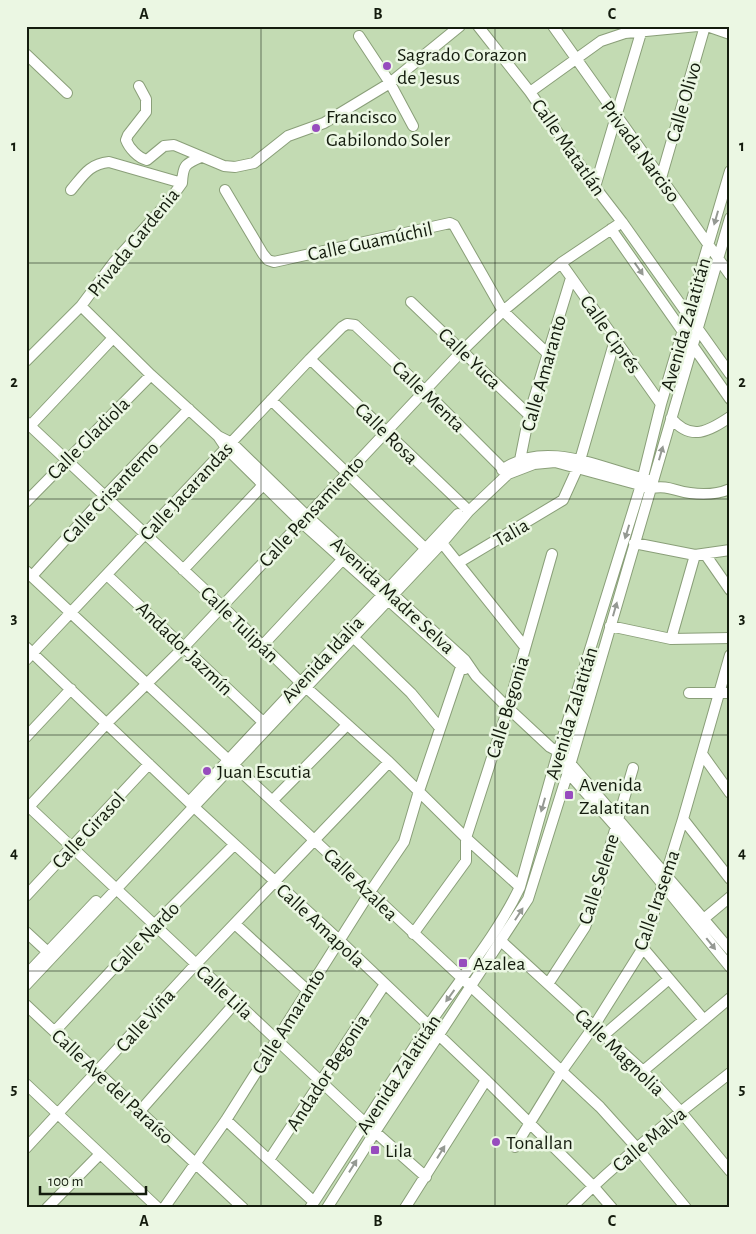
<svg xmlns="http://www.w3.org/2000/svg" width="756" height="1234" font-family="'Alegreya Sans',sans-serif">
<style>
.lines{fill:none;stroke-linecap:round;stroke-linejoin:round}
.minor-casing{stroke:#8a9f79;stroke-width:12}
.minor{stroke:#fff;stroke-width:10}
.oneway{fill:#959993}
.grid{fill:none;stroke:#141c0e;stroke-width:1;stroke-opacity:0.55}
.poi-dot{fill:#974cbe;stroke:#ebf7e3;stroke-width:2}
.labels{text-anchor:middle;stroke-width:5;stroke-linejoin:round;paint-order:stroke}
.poi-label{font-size:20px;fill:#141c0e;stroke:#ebf7e3;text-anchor:start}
.street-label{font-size:20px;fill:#141c0e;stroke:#ebf7e3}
.neatline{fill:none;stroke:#141c0e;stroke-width:2}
.grid-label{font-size:16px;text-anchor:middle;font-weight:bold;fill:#141c0e}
</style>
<rect width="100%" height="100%" fill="#c3dbb3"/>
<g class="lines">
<defs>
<path id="minor" d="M553,26L730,275
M707,26L730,34
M359,36L390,83L413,126
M26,54L67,93
M139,86L146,99V112L128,135L126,140C129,148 138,158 147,160L164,146L174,145L224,166L235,167L254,163L288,136L324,123L390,83L460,26
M530,92L601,41L625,33L698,26
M661,178L705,26
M182,183C183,165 185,164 201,157
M595,187L643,26
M225,190L263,254L268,260L274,262L450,223L454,225L503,311L548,354
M622,222L730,374
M611,229L730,399
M561,263L661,404
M411,302L529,415
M81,306L151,375L218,436L226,448L301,522L465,669
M310,359L465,507
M26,361L81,306L114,262L169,201L182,183L109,162C89,164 83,176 71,190
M271,400L429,552
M671,418C691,442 709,431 730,417
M26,422L222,606L300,682L389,762L466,838L520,887
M30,426L113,338
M218,436L232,443L307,516L465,660L476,676L508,708L550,747L559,752L570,763L730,950
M519,465L529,415L571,278
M502,470C546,438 602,469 649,480
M26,502L151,375
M442,543L525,647
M634,543L695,555L730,550
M705,554L730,590
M458,563L563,500L578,467L615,340
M183,570L263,485
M26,571L600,1107L637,1148L686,1208
M107,575L263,722
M32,576L105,496L189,409
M610,626L671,639L730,638
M350,634L411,693L440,728
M671,639L695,555
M262,646L343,559
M26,647L194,807L339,940L486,1080L593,1186L612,1208
M26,660L310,359L342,327L347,324L355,325L425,391L507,473
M689,693H730
M26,737L71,689
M702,754L730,793
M564,768L616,827L730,967
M273,800L347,725
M190,801L458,514
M26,804L365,1123L426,1177
M26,810L107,723L184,647L462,351L503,311L561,263L622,222L595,187L530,92L478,26
M683,819L730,879
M26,896L149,764
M700,922L730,897
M235,924L307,990
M26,932L52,956
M413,934L466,861V838L508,708L552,554
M501,941L643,1071L681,1112L730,1171
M643,948L704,1020
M26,975L96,901
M548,984L585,927L594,902L633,768
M26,985L442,543L469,511L508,474L534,464L555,462L651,488C670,485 673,491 690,493C703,495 718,494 730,489
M26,1005L243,1208
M55,1031L154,925L234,845
M604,1035L669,979
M643,1071L730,998
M26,1084L158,1208
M140,1111L236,1002
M226,1120L314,1202
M515,1147L561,1072L594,1026L643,948L683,819L730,655
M26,1148L196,964L389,762
M269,1160L385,984
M47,1208L100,1154
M164,1208L226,1120L370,892L404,842L419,791L461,667L465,660
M310,1208C350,1147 388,1086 428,1026C459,980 496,937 520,887L556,759L641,485L661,404L730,171
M327,1208L375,1132L528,899L568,772L730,218
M405,1208L486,1080
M571,1208C620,1159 675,1116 730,1073"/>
</defs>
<!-- minor casing -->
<use href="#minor" class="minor-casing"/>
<!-- minor -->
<use href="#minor" class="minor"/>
</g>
<!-- one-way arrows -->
<defs><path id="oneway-solid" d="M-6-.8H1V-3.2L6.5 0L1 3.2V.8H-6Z" transform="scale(1.25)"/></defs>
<g class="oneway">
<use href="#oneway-solid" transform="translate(716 218) rotate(106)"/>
<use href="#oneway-solid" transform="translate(639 269) rotate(55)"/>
<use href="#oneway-solid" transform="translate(661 453) rotate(-74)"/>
<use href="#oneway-solid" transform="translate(627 532) rotate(107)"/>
<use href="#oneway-solid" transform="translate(615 609) rotate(-74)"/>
<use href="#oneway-solid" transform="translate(543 805) rotate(106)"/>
<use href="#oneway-solid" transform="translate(519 914) rotate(-57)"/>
<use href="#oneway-solid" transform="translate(711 944) rotate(51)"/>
<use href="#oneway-solid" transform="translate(450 996) rotate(126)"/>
<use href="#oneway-solid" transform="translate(441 1152) rotate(-58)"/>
<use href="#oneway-solid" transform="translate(353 1166) rotate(-58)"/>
</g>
<!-- grid -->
<path class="grid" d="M261,26V1208M495,26V1208M26,263H730M26,499H730M26,735H730M26,971H730"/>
<!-- markers -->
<g class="poi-dot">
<circle cx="387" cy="66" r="5"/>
<circle cx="316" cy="128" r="5"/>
<circle cx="207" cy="771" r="5"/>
<rect x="564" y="790" width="10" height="10" rx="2.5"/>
<rect x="458" y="958" width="10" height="10" rx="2.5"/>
<circle cx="496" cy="1142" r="5"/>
<rect x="370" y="1145" width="10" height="10" rx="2.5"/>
</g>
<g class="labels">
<!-- poi labels -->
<g class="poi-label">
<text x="397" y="61">Sagrado Corazon<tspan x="397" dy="23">de Jesus</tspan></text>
<text x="326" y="123">Francisco<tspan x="326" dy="23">Gabilondo Soler</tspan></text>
<text x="217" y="778">Juan Escutia</text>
<text x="579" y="791">Avenida<tspan x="579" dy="23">Zalatitan</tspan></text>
<text x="473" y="970">Azalea</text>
<text x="506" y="1149">Tonallan</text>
<text x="385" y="1157">Lila</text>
</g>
<!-- street labels -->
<g class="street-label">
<text transform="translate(683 102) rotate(-74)" y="7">Calle Olivo</text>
<text transform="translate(569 147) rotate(55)" y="7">Calle Matatlán</text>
<text transform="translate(641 151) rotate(54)" y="7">Privada Narciso</text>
<text transform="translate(370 241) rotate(-12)" y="7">Calle Guamúchil</text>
<text transform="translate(133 242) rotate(-51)" y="7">Privada Gardenia</text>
<text transform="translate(685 324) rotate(-74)" y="7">Avenida Zalatitán</text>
<text transform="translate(611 334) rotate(55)" y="7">Calle Ciprés</text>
<text transform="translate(470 358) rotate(44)" y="7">Calle Yuca</text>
<text transform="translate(543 373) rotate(-74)" y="7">Calle Amaranto</text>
<text transform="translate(429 396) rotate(44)" y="7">Calle Menta</text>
<text transform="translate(387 433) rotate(44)" y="7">Calle Rosa</text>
<text transform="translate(88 438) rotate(-45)" y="7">Calle Gladiola</text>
<text transform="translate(186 491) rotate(-47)" y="7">Calle Jacarandas</text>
<text transform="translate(110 492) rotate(-47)" y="7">Calle Crisantemo</text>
<text transform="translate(311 511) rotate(-47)" y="7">Calle Pensamiento</text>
<text transform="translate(511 532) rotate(-30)" y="7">Talia</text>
<text transform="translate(393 595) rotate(43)" y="7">Avenida Madre Selva</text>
<text transform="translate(240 624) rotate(44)" y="7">Calle Tulipán</text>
<text transform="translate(185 648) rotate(44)" y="7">Andador Jazmín</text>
<text transform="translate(322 659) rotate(-47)" y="7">Avenida Idalia</text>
<text transform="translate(507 707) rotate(-73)" y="7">Calle Begonia</text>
<text transform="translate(571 713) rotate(-73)" y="7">Avenida Zalatitán</text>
<text transform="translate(88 830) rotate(-47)" y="7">Calle Girasol</text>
<text transform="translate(598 879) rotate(-72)" y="7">Calle Selene</text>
<text transform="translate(361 884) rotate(44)" y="7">Calle Azalea</text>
<text transform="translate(656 900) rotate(-71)" y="7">Calle Irasema</text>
<text transform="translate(321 925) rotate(43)" y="7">Calle Amapola</text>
<text transform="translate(144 937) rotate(-46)" y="7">Calle Nardo</text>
<text transform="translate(225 992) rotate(43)" y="7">Calle Lila</text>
<text transform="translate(145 1020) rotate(-48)" y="7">Calle Viña</text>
<text transform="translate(288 1021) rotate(-58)" y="7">Calle Amaranto</text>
<text transform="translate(620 1052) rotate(44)" y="7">Calle Magnolia</text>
<text transform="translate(327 1072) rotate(-57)" y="7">Andador Begonia</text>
<text transform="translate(398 1074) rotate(-57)" y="7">Avenida Zalatitán</text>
<text transform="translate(113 1086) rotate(43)" y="7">Calle Ave del Paraíso</text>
<text transform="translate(649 1139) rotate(-40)" y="7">Calle Malva</text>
</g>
</g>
<!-- border -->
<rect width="756" height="1234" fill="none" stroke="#ebf7e3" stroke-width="55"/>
<!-- scale -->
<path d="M40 1186v8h106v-8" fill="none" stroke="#141c0e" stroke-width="2.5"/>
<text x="48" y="1186" font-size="15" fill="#141c0e" stroke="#ebf7e3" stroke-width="4" paint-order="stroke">100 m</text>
<rect x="28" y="28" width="700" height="1178" class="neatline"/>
<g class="grid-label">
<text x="144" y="19">A</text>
<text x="378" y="19">B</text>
<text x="612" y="19">C</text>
<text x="14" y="151">1</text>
<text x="742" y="151">1</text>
<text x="14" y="387">2</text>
<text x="742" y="387">2</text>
<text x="14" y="623">3</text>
<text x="742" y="623">3</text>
<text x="14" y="858">4</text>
<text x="742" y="858">4</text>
<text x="14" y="1094">5</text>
<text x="742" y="1094">5</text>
<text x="144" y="1226">A</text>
<text x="378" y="1226">B</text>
<text x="612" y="1226">C</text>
</g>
</svg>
